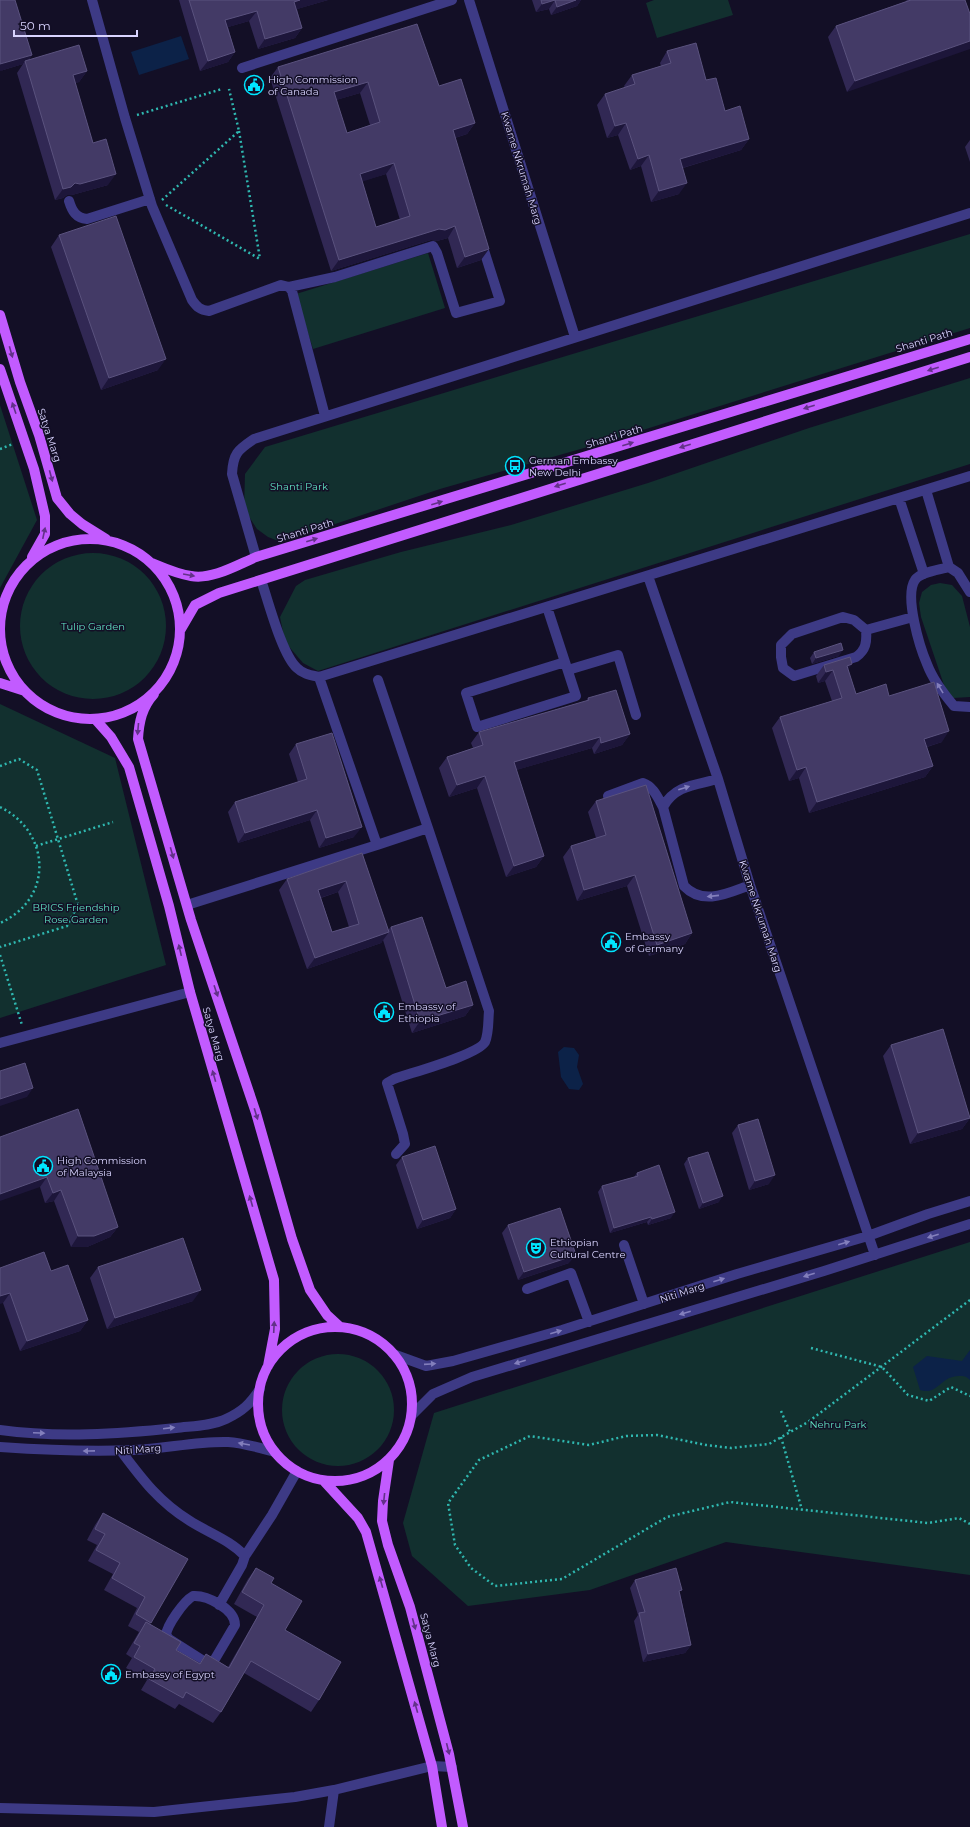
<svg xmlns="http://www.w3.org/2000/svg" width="970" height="1827" font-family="Montserrat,sans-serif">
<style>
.green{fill:#12302f}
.water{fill:#0c2248}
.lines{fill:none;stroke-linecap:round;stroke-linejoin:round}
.path{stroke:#2fb8b0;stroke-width:2.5;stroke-dasharray:2 3;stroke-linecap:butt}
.minor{stroke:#3d3a85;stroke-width:10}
.major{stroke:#c25bff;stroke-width:10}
.wall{fill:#312854;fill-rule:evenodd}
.shaded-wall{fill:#1d163a}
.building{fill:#433a66;stroke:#5a527e;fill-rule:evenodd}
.oneway{fill:#623188}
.oneway2{fill:#837fbc}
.labels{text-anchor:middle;stroke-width:3;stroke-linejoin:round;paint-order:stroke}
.poi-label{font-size:10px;fill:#d9d4ff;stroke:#130f26;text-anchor:start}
.street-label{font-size:10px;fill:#d9d4ff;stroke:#130f26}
.park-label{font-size:10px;fill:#5fe0c0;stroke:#130f26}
</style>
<rect width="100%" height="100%" fill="#130f26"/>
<!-- green -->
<path class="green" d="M654,0H728L733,15L657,38L646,3Z
M970,234V328L598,444L440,489L281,542L268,537L257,529L244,509L245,474L265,447Z
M428,253L445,308L313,349L296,294Z
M970,378V464L318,671L303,663L285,642L280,617L296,586L305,580L401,552L511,525L648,483L809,428Z
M0,405L37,520L0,588Z
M20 626a73 73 0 1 1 146 0a73 73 0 1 1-146 0Z
M940,583L952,585L962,596L970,627V697L953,698L946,691L921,617L919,603L922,592L931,585Z
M0,704L115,758L166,965L0,1018Z
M970,1242V1575L726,1542L590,1590L468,1606L412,1556L403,1523L434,1413Z
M282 1410a56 56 0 1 1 112 0a56 56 0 1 1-112 0Z"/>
<!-- water -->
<path class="water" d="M181,36L189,59L139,75L131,52Z
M564,1047L574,1048L579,1055L577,1067L583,1084L579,1090L569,1089L561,1077L558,1052Z
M970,1350V1380C966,1376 964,1376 959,1376C940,1376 938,1396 920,1390L913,1367L927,1356L962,1361Z"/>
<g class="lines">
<!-- path -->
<path class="path" d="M137,115L222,89
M239,131L260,259
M162,200L239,131L229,89
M166,205L260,259
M0,449L13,444
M0,766L19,759L37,770L78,905L67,926L0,947
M0,807C51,832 54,899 0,923
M36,846L113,822
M0,955L22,1025
M970,1300L808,1422L769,1444L731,1448L706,1445L657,1435L626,1436L589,1445L530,1436L479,1460L448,1503L455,1545L471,1568L495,1586L562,1579L667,1517L730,1502L928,1523L959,1518L970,1524
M811,1348L882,1367L908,1395L929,1401L951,1387L970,1396
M781,1411L790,1432
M781,1437L802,1510"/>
<!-- minor -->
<path class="minor" d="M92,0L125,118L152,206L192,300C197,307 200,310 209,311L281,285L289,287L292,291L325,416
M469,0L575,337
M242,68L452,0
M69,201C72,211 76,218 87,219L150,199
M289,287L335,277L433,246L437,253L456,313L500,301L481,241
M926,490L949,567
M899,498L924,574
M256,557L232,474C233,453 238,450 254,439L970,213
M648,576L718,779L750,885L875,1255
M261,580C268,600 282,655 297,668C303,674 310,675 319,677L970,476
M970,592L958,573L949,567C939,570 920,572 915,580C904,596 920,648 927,664C933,680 943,693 954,706L970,707
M547,607L565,662L466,693L477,727L576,696L565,662
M843,617L854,620L866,630C867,642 866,650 856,657L794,676L783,668L781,657V645L792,634Z
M866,630L913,617
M568,670L618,655L636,715
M319,677L377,845L428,828L378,680
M718,779C696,785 675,785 663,807L684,886C703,906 728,893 750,885
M608,796L643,783C653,786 658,798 663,807
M187,905L377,845
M0,1043L190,992
M396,1154L405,1144L403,1134L387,1083L394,1079C410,1073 478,1055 485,1042C489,1033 488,1021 489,1011L428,828
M624,1245L644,1304
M527,1289L571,1273L589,1322
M393,1354L426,1366L453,1361L562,1330L737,1274L868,1236L928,1214L970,1201
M412,1415L433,1394L472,1377L824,1271L970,1224
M0,1430C58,1438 118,1434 176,1428C192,1426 211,1426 226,1419C243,1411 250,1404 260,1389
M0,1447C45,1450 89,1452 134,1450C165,1449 196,1441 228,1442C244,1443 260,1448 275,1452
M121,1451C142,1479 159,1502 190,1521C209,1533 230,1540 245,1556L242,1565L219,1605
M245,1556L272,1515L297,1471
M193,1596C207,1595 235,1609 235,1625L215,1659L210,1662H205L169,1639L166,1635C167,1625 184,1601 193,1596Z
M0,1808L154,1812L295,1797L334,1790L432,1766L452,1767
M329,1827L334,1790"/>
<!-- major -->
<path class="major" d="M0,315L20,382L39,435L57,498L70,514L82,524L106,539
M0,369L34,469L45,516V534L32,557
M0 629a90 90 0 1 1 180 0a90 90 0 1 1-180 0Z
M152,563C164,568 177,574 191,576C212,580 237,565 256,557L970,339
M181,629L195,605L219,593L970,357
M0,683L25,691
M154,694C142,707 139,722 138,739L191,920L256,1113L292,1239L310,1290L327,1315L340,1327
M95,719L111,737L129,767L169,906L190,992L274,1280L275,1329L268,1366
M258 1404a77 77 0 1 1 154 0a77 77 0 1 1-154 0Z
M389,1460L383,1501L382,1521L388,1545L410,1607L449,1754L463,1827
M324,1481L358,1518L366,1532L432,1766L442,1827"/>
</g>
<!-- wall -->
<path class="wall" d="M179,0H328L297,9L302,28L295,38L258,49L249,21L228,27L235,52L228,62L200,71Z
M532,0H581L577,6L551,15L549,9L536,12Z
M906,0H965L847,92L828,37L836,26L907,1Z
M667,51L706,80L725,111L749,139L741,150L683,168L679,194L651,202L641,166L630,170L618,135L607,138L597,105L605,94L625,88L624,86L632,75L661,66L660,63Z
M32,55L28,61L87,71L79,82L75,83L93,143L108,185L72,195H67L63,198L55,200L17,73L23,64L0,71Z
M278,67L439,86L475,123L467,134L455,138L481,260L457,268L448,238L437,241L431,240L331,271L270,78ZM360,93L370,125L347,133L336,100ZM386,174L400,220L376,227L362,181Z
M970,140V162L965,147Z
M59,235L158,370L101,390L51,247Z
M814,652L839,656L812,664L810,658Z
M852,664L848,669L856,694L889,696L942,742L927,747L933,766L925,777L809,813L799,778L789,781L772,728L780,717L832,701L825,681L818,683L816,676L824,665Z
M588,698L630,734L622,745L594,754L592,748L516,770L544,856L536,867L506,877L477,788L449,797L439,768L447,757L473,748L471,743L479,732L586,701Z
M296,744L354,837L319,848L310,820L238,843L228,812L235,802L298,782L289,754Z
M596,801L692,933L685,944L649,956L627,886L577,901L563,857L571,846L596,838L588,812Z
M362,853L388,930L391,927L446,988L473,1005L465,1016L412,1033L383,940L381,943L307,969L279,890L287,879ZM338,892L349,927L332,932L321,898Z
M891,1045L970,1118L962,1129L910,1144L883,1056Z
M738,1125L769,1184L749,1190L732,1133Z
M0,1137L118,1227L110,1237L87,1247H71L54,1201L45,1203L40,1187Z
M402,1157L456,1209L450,1218L417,1229L396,1165Z
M688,1158L719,1202L699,1209L684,1164Z
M637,1173L671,1218L648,1225L647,1222L610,1233L598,1192L602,1186L634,1177Z
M508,1225L569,1263L518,1280L502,1233Z
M98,1267L193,1301L107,1329L90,1278Z
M0,1268L51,1271L88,1320L80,1331L20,1351L3,1303Z
M103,1513L188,1559L150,1624L176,1650L200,1663L206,1654L228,1667L257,1617L234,1604L248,1579L256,1568L271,1583L285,1630L319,1700L311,1712L244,1673L221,1712L213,1723L179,1704L175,1709L141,1690L147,1680L126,1668L132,1658L126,1654L139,1632L128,1626L137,1608L104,1590L113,1574L88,1561L97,1545L87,1540L95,1525Z
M635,1580L680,1593L691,1645L685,1653L643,1662L634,1621L638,1615L630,1588Z"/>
<!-- shaded-wall -->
<path class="shaded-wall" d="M300,0H328L287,12L294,2Z
M555,0L549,9L536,12L542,4Z
M576,0H581L577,6L551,15L557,7Z
M257,11L249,21L218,30L225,20Z
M302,28L295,38L258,49L265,39Z
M970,41V49L847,92L855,81Z
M235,52L228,62L200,71L208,61Z
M32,55L26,63L25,61L23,64L0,71V64Z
M87,71L79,82L65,87L73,75Z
M368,82L360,93L326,103L334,92Z
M475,123L467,134L445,141L453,130Z
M626,123L618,135L607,138L615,126Z
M749,139L741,150L672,171L680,159Z
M649,155L641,166L630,170L638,159Z
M394,163L386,174L352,185L360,174Z
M116,174L108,185L72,195H67L63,198L55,200L63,189L75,183Z
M687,183L679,194L651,202L659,191Z
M455,226L448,238L437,241L431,240L331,271L339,260L439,229Z
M489,249L481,260L457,268L465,257Z
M166,359L158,370L101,390L109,378Z
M843,650L839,656L812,664L816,658Z
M852,664L844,675L847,666Z
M833,670L825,681L818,683L826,672Z
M949,731L942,742L916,750L924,739Z
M630,734L622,745L594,754L601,743Z
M600,737L592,748L506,773L514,762Z
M933,766L925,777L809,813L817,802Z
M806,767L799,778L789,781L797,770Z
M485,776L477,788L449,797L457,785Z
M317,810L310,820L238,843L245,833Z
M362,827L354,837L319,848L326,838Z
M544,856L536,867L506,877L514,866Z
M635,875L627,886L577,901L584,890Z
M346,881L338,892L310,901L318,890Z
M389,932L381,943L307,969L315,958Z
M692,933L685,944L649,956L657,945Z
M473,1005L465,1016L412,1033L420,1021Z
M33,1088L27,1097L0,1106V1099Z
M970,1118L962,1129L910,1144L918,1133Z
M775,1175L769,1184L749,1190L755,1181Z
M47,1177L40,1187L0,1201V1194Z
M61,1190L54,1201L45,1203L53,1193Z
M723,1196L719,1202L699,1209L703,1203Z
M456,1209L450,1218L417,1229L423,1220Z
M675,1212L671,1218L648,1225L652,1219Z
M651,1217L647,1222L610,1233L614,1228Z
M118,1227L110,1237L87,1247H71L78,1236Z
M576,1255L569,1263L518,1280L524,1272Z
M201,1290L193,1301L107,1329L115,1318Z
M10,1293L3,1303L0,1304V1296Z
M88,1320L80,1331L20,1351L27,1341Z
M691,1645L685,1653L643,1662L648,1654Z"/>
<!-- building -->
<path class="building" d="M0,0H15L32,55L0,64Z
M189,0H300L294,2L302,28L265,39L257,11L225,20L235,52L208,61Z
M541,0H555L542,4Z
M555,0H576L557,7Z
M911,0H965L970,14V41L855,81L836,26Z
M417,24L439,86L461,79L475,123L453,130L489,249L465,257L455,226L445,230L439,229L339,260L278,67ZM368,82L380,122L347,133L334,92ZM394,163L410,216L376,227L360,174Z
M696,43L706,80L716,78L725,111L740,106L749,139L680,159L687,183L659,191L649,155L638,159L626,123L615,126L605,94L635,84L632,75L671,63L667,51Z
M79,45L87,71L73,75L93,143L106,139L116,174L80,184L75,183L71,187L63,189L25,61Z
M116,216L166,359L109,378L59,235Z
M841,643L843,650L816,658L814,652Z
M850,657L852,664L847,666L856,694L886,684L889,696L934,682L949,731L924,739L933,766L817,802L806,767L797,770L780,717L842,698L833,670L826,672L824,665Z
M616,690L630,734L601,743L600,737L514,762L544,856L514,866L485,776L457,785L447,757L483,745L479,732L589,700L588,698Z
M332,733L362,827L326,838L317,810L245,833L235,802L307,779L296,744Z
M646,785L692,933L657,945L635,875L584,890L571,846L606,835L596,801Z
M362,853L389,932L315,958L287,879ZM346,881L359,924L332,932L318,890Z
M422,917L446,988L466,981L473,1005L420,1021L391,927Z
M943,1029L970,1118L918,1133L891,1045Z
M25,1063L33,1088L0,1099V1071Z
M78,1109L118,1227L94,1236H78L61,1190L53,1193L47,1177L0,1194V1137Z
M758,1119L775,1175L755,1181L738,1125Z
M435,1146L456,1209L423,1220L402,1157Z
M708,1152L723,1196L703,1203L688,1158Z
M659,1165L675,1212L652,1219L651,1217L614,1228L602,1186L638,1176L637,1173Z
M560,1208L576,1255L524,1272L508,1225Z
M183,1238L201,1290L115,1318L98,1267Z
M44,1252L51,1271L68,1265L88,1320L27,1341L10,1293L0,1296V1268Z
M103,1513L188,1559L151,1623L136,1614L145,1597L112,1578L120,1563L96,1550L105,1534L95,1529Z
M256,1568L274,1578L271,1583L302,1601L285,1630L341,1662L319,1700L251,1661L221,1712L186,1692L183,1698L149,1679L155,1669L134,1657L140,1646L134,1643L146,1622L181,1642L176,1650L200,1664L206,1654L229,1668L264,1605L242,1592Z
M676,1568L682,1590L679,1591L691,1645L648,1654L639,1613L645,1612L635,1580Z"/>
<!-- one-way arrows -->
<defs><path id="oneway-solid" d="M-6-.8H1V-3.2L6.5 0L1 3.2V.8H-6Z"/></defs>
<g class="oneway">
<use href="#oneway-solid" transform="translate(11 352) rotate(74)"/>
<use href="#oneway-solid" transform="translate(933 369) rotate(163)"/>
<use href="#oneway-solid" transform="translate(809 407) rotate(163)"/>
<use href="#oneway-solid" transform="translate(14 408) rotate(-109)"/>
<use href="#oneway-solid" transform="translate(628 444) rotate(-17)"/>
<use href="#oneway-solid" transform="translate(685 446) rotate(163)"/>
<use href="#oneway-solid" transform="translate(51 476) rotate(75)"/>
<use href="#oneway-solid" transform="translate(560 485) rotate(163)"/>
<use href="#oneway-solid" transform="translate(437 503) rotate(-17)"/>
<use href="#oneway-solid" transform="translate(44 533) rotate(-78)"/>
<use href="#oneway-solid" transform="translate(312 540) rotate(-17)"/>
<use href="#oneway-solid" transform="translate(189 575) rotate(10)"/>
<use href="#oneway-solid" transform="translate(138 729) rotate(95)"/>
<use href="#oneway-solid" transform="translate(172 853) rotate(74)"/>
<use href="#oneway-solid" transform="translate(180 950) rotate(-103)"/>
<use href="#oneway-solid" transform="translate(216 991) rotate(71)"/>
<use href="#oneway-solid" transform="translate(214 1076) rotate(-106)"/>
<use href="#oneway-solid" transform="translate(256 1114) rotate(73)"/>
<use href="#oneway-solid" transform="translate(251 1201) rotate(-106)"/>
<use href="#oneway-solid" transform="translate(274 1327) rotate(-87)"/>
<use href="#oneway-solid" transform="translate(384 1499) rotate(96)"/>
<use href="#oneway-solid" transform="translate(381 1582) rotate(-106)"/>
<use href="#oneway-solid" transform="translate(414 1624) rotate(75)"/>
<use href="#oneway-solid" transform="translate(416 1707) rotate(-106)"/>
<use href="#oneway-solid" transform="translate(448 1749) rotate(76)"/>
</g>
<g class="oneway2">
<use href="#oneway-solid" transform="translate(940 688) rotate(-121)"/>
<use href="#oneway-solid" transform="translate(684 788) rotate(-17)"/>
<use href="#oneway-solid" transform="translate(713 896) rotate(174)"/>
<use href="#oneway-solid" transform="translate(933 1236) rotate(162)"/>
<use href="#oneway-solid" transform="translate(844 1243) rotate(-16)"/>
<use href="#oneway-solid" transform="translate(809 1275) rotate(163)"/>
<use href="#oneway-solid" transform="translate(719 1280) rotate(-18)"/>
<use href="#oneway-solid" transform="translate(685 1313) rotate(164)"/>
<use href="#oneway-solid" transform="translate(556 1332) rotate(-16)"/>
<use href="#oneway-solid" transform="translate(520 1362) rotate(163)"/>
<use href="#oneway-solid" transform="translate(430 1364) rotate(-4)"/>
<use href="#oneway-solid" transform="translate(169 1428) rotate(-7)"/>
<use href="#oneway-solid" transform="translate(39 1433) rotate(3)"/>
<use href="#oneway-solid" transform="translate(244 1444) rotate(-170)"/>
<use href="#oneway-solid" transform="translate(89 1451) rotate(179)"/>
</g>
<!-- icons -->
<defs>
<symbol id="civic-ring" viewBox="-11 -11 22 22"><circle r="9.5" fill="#130f26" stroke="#00e5ff" stroke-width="1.5"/><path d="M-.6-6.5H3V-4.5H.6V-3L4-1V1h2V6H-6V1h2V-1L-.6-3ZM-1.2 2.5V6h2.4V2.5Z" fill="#00e5ff"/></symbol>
<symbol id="bus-ring" viewBox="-11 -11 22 22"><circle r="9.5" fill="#130f26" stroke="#00e5ff" stroke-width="1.5"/><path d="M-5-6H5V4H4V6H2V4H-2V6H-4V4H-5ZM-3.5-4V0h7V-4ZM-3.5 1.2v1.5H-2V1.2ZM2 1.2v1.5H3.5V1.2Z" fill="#00e5ff"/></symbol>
<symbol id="theatre-ring" viewBox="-11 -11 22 22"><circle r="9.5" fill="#130f26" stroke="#00e5ff" stroke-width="1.5"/><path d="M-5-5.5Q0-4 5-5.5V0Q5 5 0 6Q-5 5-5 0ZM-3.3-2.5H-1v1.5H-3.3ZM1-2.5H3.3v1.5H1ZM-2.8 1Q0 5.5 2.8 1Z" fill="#00e5ff"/></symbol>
</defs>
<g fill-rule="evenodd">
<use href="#civic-ring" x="243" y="74" width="22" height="22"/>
<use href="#bus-ring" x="504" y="455" width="22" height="22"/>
<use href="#civic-ring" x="600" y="931" width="22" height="22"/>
<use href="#civic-ring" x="373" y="1001" width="22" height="22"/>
<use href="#civic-ring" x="32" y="1155" width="22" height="22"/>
<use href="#theatre-ring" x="525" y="1237" width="22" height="22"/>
<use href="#civic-ring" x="100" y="1663" width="22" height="22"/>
</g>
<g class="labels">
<!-- poi labels -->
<g class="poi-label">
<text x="268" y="83">High Commission<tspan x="268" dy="12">of Canada</tspan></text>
<text x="529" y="464">German Embassy<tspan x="529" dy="12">New Delhi</tspan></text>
<text x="625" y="940">Embassy<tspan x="625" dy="12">of Germany</tspan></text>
<text x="398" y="1010">Embassy of<tspan x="398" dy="12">Ethiopia</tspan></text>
<text x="57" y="1164">High Commission<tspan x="57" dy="12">of Malaysia</tspan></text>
<text x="550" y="1246">Ethiopian<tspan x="550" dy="12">Cultural Centre</tspan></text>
<text x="125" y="1678">Embassy of Egypt</text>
</g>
<!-- street labels -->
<g class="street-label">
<text transform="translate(522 168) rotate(73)" y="4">Kwame Nkrumah Marg</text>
<text transform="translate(924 340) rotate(-17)" y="4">Shanti Path</text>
<text transform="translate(50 435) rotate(72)" y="4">Satya Marg</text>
<text transform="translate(614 436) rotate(-17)" y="4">Shanti Path</text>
<text transform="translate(305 530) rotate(-17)" y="4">Shanti Path</text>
<text transform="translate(761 916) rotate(72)" y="4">Kwame Nkrumah Marg</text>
<text transform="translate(214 1034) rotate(74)" y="4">Satya Marg</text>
<text transform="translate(682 1292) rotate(-18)" y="4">Niti Marg</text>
<text transform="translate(138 1449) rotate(-4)" y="4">Niti Marg</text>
<text transform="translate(431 1640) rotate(75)" y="4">Satya Marg</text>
</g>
<!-- park labels -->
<g class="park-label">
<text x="299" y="490">Shanti Park</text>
<text x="93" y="630">Tulip Garden</text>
<text x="76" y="911">BRICS Friendship<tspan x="76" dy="12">Rose Garden</tspan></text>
<text x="838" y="1428">Nehru Park</text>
</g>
</g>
<!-- scale -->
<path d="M14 30v6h123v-6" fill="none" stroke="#d9d4ff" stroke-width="2"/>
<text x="20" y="30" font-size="12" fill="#d9d4ff" stroke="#130f26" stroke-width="3" paint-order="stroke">50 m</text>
</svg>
